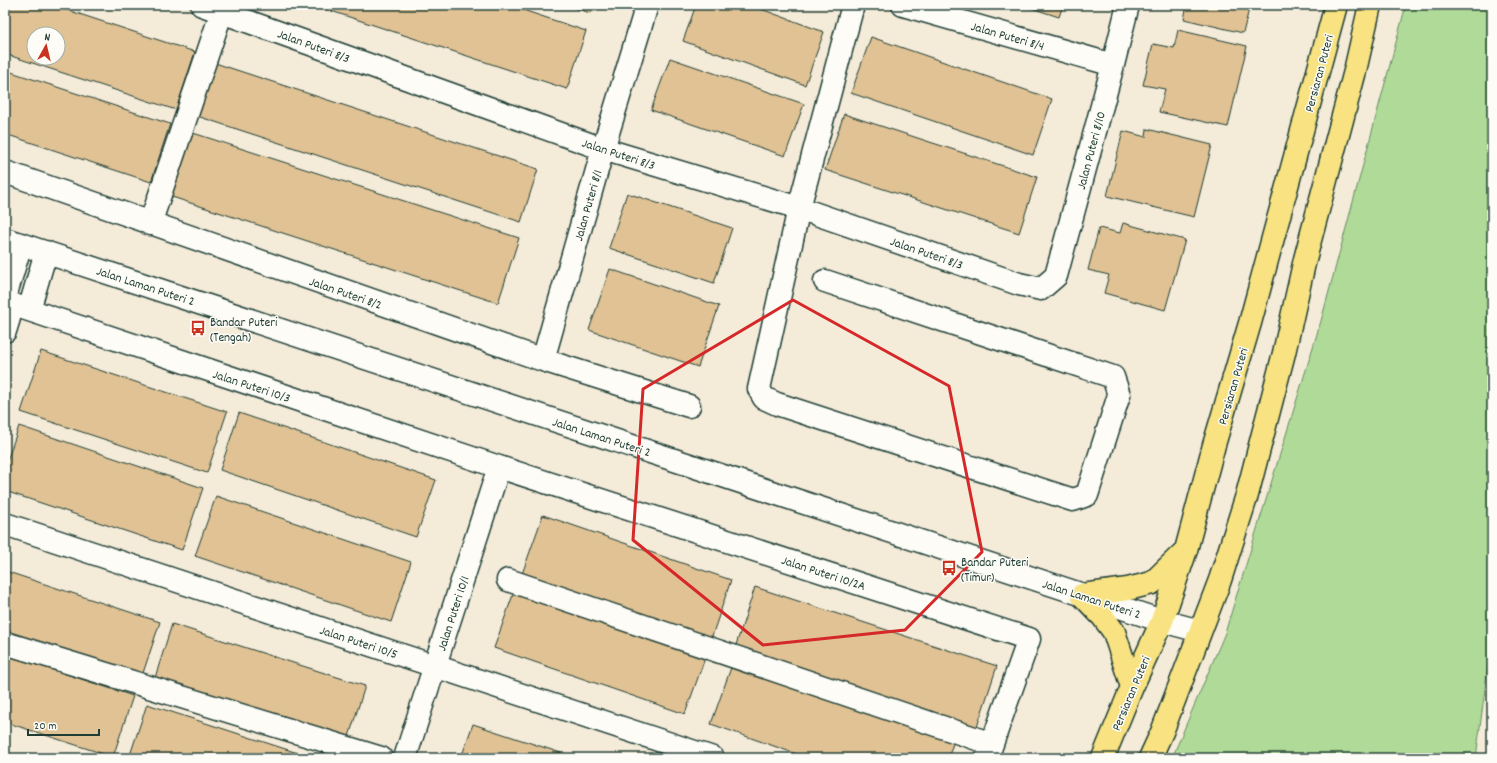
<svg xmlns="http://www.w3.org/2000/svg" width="1497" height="763" font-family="Dekko,sans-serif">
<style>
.green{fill:#afda97;stroke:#678c66}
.building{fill:#e0c294;stroke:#1f3d34;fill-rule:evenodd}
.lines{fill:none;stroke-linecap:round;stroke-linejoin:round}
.minor-casing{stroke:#1f3d34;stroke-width:25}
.major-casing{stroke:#1f3d34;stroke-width:25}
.minor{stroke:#fdfcf7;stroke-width:22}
.major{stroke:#f8e281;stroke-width:22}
.marked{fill:none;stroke:#d62828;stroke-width:3;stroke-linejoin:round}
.labels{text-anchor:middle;stroke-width:3;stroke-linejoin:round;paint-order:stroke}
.street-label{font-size:13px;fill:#1f3d34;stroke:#fdfcf7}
.poi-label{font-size:13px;fill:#1f3d34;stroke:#fdfcf7;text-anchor:start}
</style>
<rect width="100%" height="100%" fill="#f4ebd9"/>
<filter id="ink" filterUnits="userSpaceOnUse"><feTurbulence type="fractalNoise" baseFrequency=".025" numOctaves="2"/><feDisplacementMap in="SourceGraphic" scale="8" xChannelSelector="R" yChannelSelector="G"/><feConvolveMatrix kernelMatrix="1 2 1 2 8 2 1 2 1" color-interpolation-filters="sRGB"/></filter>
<g filter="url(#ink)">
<!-- green -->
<path class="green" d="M1406,5H1492V635L1476,758H1172L1225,633L1321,321Z"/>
<!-- building -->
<path class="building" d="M5,5H52L195,52L176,110L5,54ZM34,34H58V58H34Z
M313,5H508L586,31L567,89Z
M567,5H592L590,13Z
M696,5H750L824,32L805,85L683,41Z
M1022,5H1063L1059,17Z
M1187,5H1250L1243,33L1184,19Z
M1178,30L1247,46L1228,127L1159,112L1165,89L1143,85L1153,44L1174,48Z
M871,37L1052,99L1033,155L851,93Z
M670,58L804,104L785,156L651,110Z
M212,62L538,169L521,222L194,115Z
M5,70L170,124L151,182L5,134Z
M844,114L1037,177L1019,233L825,170Z
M1147,129L1212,145L1194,217L1107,196L1123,131L1146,137Z
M190,132L519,238L498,303L169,196Z
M627,193L732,228L714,283L609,248Z
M1123,223L1185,240L1165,310L1104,293L1109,275L1088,270L1099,228L1120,233Z
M610,269L719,306L698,367L589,330Z
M41,351L227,412L207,473L21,412Z
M239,413L436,480L416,537L220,470Z
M19,426L203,488L182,550L5,491V467Z
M216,496L411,562L391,622L195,556Z
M543,515L731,580L711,639L522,574Z
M5,571L160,622L141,679L5,634Z
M755,587L997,666L977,727L735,648Z
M514,592L705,658L685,714L494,648Z
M172,624L365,686L346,746L153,684Z
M5,654L133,696L113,757L5,722Z
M733,662L955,738L948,758H808L711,724Z
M147,704L313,758H129Z
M473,724L576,758H461Z"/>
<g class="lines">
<defs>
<path id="minor" d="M202,5L603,149L799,208L1019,284L1041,289L1056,276L1113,65L1128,5
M903,5L1113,65
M5,172L543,360L689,406
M150,224L224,5
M5,239L1162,621L1200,631
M825,281L1113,377L1119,395L1087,495L1073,500L777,404L764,398L759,389L799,208L853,5
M5,297L21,244
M5,302L499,467L1029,639L987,758
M5,306L9,318L5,331
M29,310L46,252
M543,360L603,149L647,5
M5,524L713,758
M508,580L992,744
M5,643L381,758
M405,758L499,467"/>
<path id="major" d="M1082,595L1128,589L1152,583L1183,553
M1082,595L1103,617L1114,632L1132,687
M1103,758L1132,687L1162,621L1186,550L1214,445L1250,323L1336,5
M1150,758L1162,732L1220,580L1247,495L1284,353L1305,259L1355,71L1370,5"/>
</defs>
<!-- minor casing -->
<use href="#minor" class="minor-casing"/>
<!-- major casing -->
<use href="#major" class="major-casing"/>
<!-- minor -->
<use href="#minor" class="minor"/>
<!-- major -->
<use href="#major" class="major"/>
</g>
</g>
<!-- marked area -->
<path class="marked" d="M793,300L949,386L982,552L905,630L763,645L633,540L643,389Z"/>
<!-- icons -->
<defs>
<symbol id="bus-bare" viewBox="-9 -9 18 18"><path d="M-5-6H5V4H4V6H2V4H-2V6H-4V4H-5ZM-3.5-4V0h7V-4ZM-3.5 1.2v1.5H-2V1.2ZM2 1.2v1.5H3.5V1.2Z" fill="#c8321e" stroke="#fdfcf7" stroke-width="2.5" paint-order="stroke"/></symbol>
</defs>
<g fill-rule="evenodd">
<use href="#bus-bare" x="187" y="317" width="22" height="22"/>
<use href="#bus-bare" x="938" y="557" width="22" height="22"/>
</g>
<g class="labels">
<!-- street labels -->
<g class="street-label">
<text transform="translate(1008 35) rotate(16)" y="5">Jalan Puteri 8/4</text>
<text transform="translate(314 45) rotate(20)" y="5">Jalan Puteri 8/3</text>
<text transform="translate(1318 73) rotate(-75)" y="5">Persiaran Puteri</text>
<text transform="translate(1090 150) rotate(-75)" y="5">Jalan Puteri 8/10</text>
<text transform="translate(619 153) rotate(18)" y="5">Jalan Puteri 8/3</text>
<text transform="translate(587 205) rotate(-74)" y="5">Jalan Puteri 8/1</text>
<text transform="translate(927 252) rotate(19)" y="5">Jalan Puteri 8/3</text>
<text transform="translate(146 285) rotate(18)" y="5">Jalan Laman Puteri 2</text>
<text transform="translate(346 292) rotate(19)" y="5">Jalan Puteri 8/2</text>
<text transform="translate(252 385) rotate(18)" y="5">Jalan Puteri 10/3</text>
<text transform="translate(1232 386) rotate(-74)" y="5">Persiaran Puteri</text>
<text transform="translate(602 436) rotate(18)" y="5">Jalan Laman Puteri 2</text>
<text transform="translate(824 572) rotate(18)" y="5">Jalan Puteri 10/2A</text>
<text transform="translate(1092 598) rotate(18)" y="5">Jalan Laman Puteri 2</text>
<text transform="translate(452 613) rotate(-72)" y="5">Jalan Puteri 10/1</text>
<text transform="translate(359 641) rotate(18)" y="5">Jalan Puteri 10/5</text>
<text transform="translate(1130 693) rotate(-67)" y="5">Persiaran Puteri</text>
</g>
<!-- poi labels -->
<g class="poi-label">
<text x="210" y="326">Bandar Puteri<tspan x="210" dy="15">(Tengah)</tspan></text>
<text x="961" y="566">Bandar Puteri<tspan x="961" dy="15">(Timur)</tspan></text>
</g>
</g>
<!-- margin -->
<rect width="1497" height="763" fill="none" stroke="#fdfcf7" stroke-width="20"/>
<rect x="10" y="10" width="1477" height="743" fill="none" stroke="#1f3d34" stroke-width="1.5" filter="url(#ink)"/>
<!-- north arrow -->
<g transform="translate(46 46) rotate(8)"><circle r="19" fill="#fdfcf7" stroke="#a4b0a9"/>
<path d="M0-3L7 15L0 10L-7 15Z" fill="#c8321e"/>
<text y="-6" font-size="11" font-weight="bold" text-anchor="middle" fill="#1f3d34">N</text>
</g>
<!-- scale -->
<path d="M28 729v6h71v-6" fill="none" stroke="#1f3d34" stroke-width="2"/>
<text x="34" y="729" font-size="12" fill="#1f3d34" stroke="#fdfcf7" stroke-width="3" paint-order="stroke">20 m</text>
</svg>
